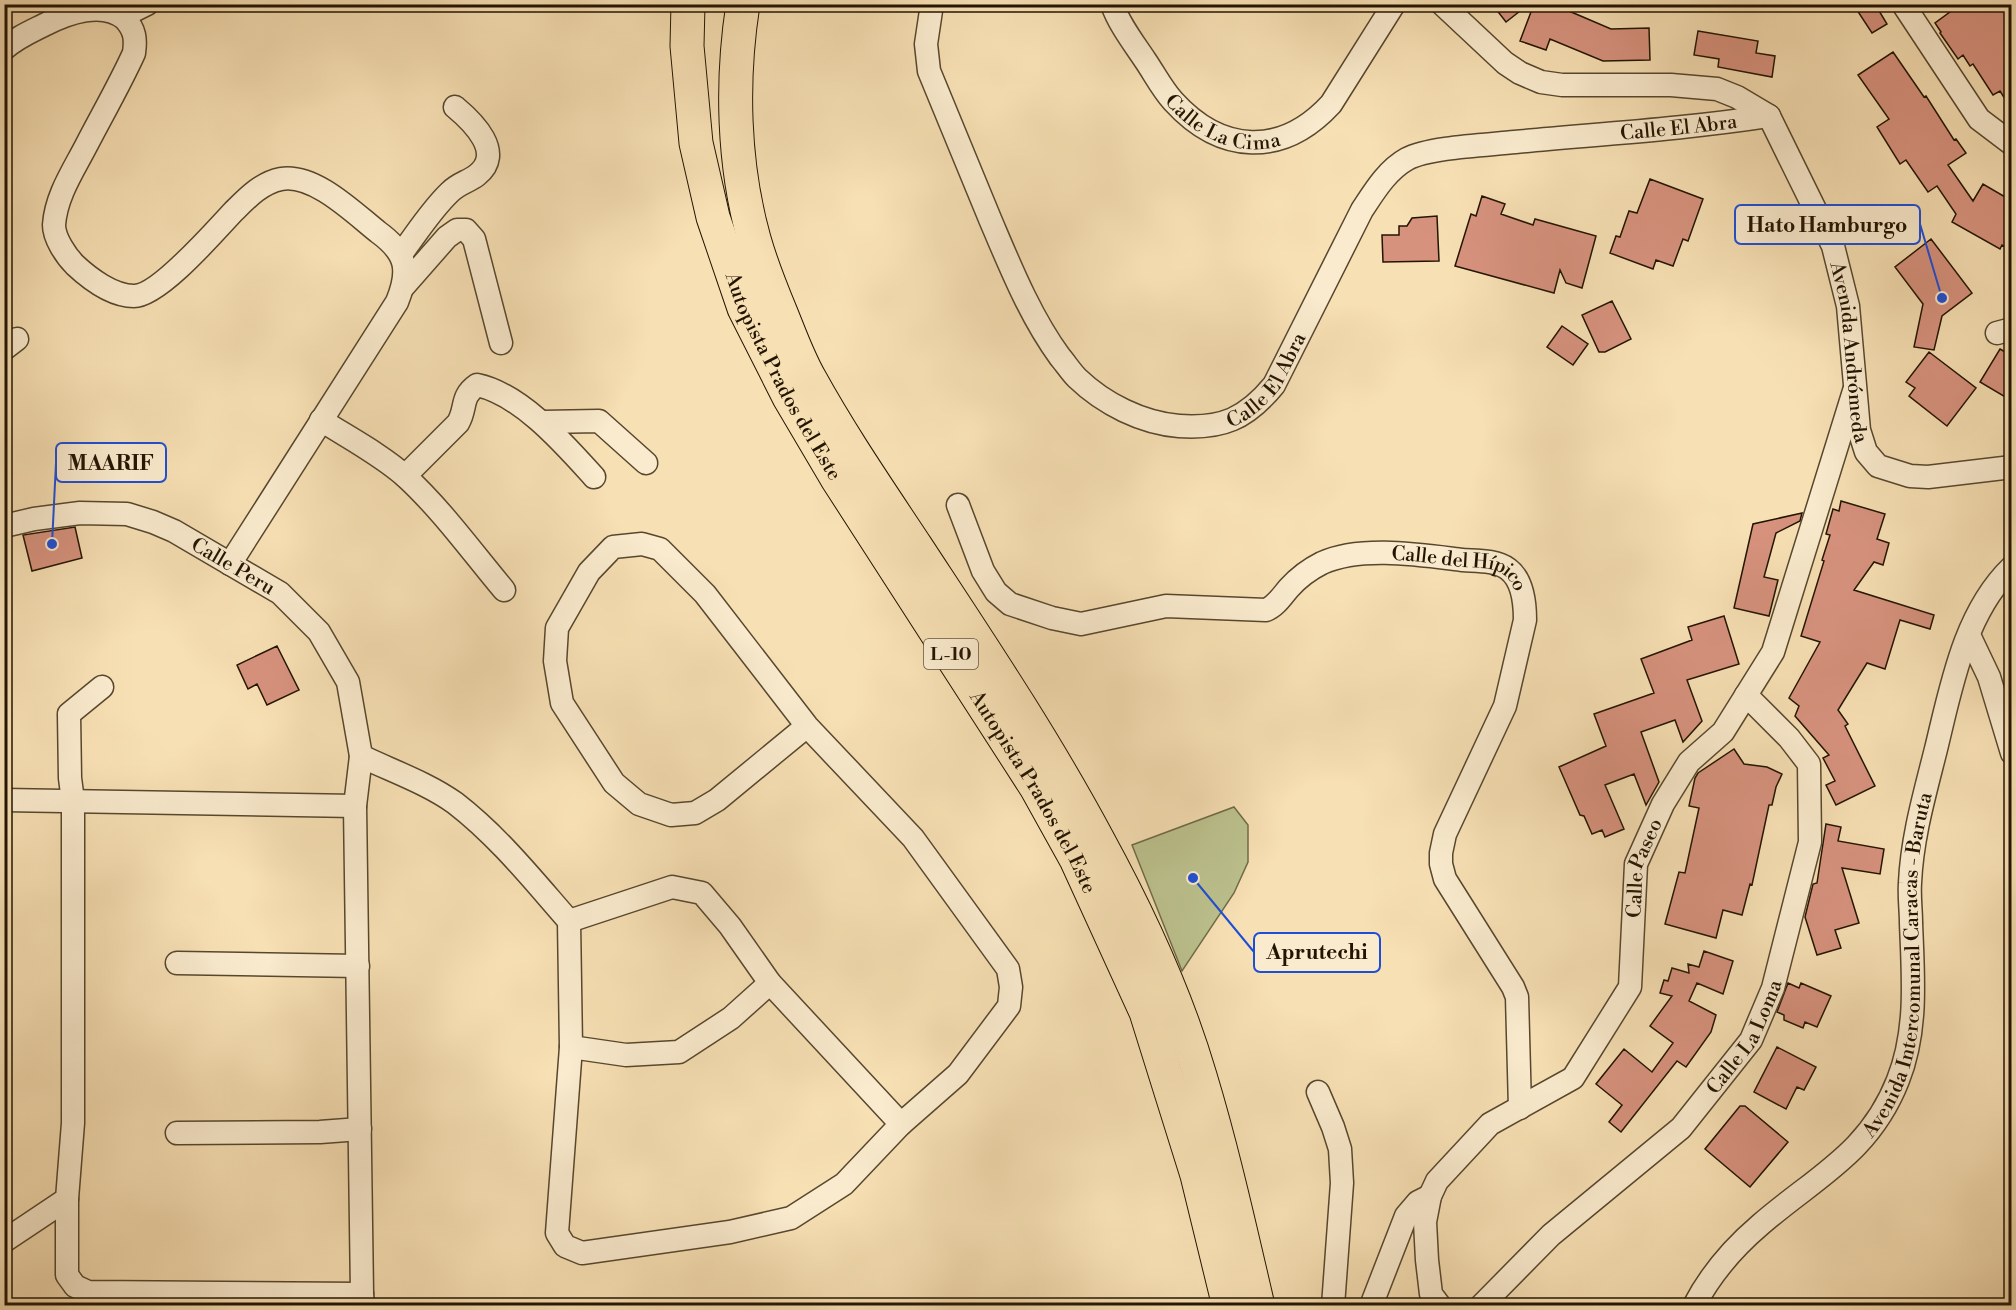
<svg xmlns="http://www.w3.org/2000/svg" width="2016" height="1310" font-family="'Libre Bodoni',serif">
<style>
.green{fill:#bcc28e;stroke:#6f6b48;stroke-width:1.5}
.building{fill:#d7927e;stroke:#221402;stroke-width:1.5}
.lines{fill:none;stroke-linecap:round;stroke-linejoin:round}
.minor-casing{stroke:#57472e;stroke-width:25}
.highway-casing{stroke:#221402;stroke-width:35}
.minor{stroke:#faebce;stroke-width:22}
.highway{stroke:#f7e0b4;stroke-width:33}
.labels{text-anchor:middle;stroke-width:4.5;stroke-linejoin:round;paint-order:stroke}
.shield{fill:#faebce;stroke:#63543f;stroke-width:1.5}
.shield-label{font-size:18px;font-weight:bold;fill:#221402}
.street-label{font-size:20px;fill:#221402;stroke:#faebce}
.leader{fill:none;stroke:#1d4ed8;stroke-width:2}
.callout-dot{fill:#1d4ed8;stroke:#faebce;stroke-width:2}
.callout{fill:#faebce;stroke:#1d4ed8;stroke-width:2}
.callout-label{font-size:21px;text-anchor:middle;font-weight:bold;fill:#221402}
</style>
<rect width="100%" height="100%" fill="#f7e0b4"/>
<filter id="stains"><feTurbulence type="fractalNoise" baseFrequency=".00333" numOctaves="4"/><feColorMatrix values="0 0 0 0 .2 0 0 0 0 .09 0 0 0 0 .02 0 0 0 .5 -.17"/></filter>
<radialGradient id="worn" r=".72"><stop offset=".6" stop-color="#630" stop-opacity="0"/><stop offset="1" stop-color="#630" stop-opacity=".3"/></radialGradient>
<!-- green -->
<path class="green" d="M1234,807L1248,825V862L1234,893L1182,971L1132,845Z"/>
<!-- building -->
<path class="building" d="M1492,4H1529L1506,22Z
M1534,4H1564L1562,8L1611,29L1649,28L1650,60L1603,61L1550,39L1546,50L1520,41Z
M1853,4H1875L1887,24L1872,33Z
M1961,4H2002L2012,19V110L2000,91L1993,95L1973,64L1970,66L1963,55L1958,59L1940,33L1941,32L1935,23Z
M1698,31L1758,41L1756,53L1775,56L1772,77L1718,67L1719,59L1694,55Z
M1893,52L1924,97L1926,96L1954,140L1956,139L1966,153L1948,165L1973,201L1983,184L2012,201V251L2002,245L2000,249L1952,222L1956,214L1937,186L1928,192L1906,160L1900,164L1877,127L1889,119L1858,75Z
M1650,179L1703,199L1688,241L1683,239L1673,266L1656,260L1653,269L1610,253L1616,236L1620,237L1629,211L1637,213Z
M1482,196L1505,204L1501,214L1533,225L1535,219L1596,236L1582,288L1566,283L1560,270L1554,293L1455,266L1471,214L1476,216Z
M1437,216L1439,261L1383,262L1382,235H1399V226H1407L1412,218Z
M1931,239L1972,293L1942,316L1934,350L1914,347L1923,304L1895,267Z
M1612,301L1631,339L1605,352H1599L1582,315Z
M1562,326L1588,344L1573,365L1547,347Z
M2000,349L2012,356V401L1980,382Z
M1929,352L1976,388L1947,426L1909,396L1915,388L1906,382Z
M1841,501L1885,514L1877,539L1889,543L1883,565L1874,562L1854,590L1934,615L1930,629L1900,620L1885,669L1867,663L1838,710L1848,724L1845,726L1875,786L1836,805L1826,785L1835,781L1823,758L1829,755L1795,716L1799,706L1789,698L1820,642L1801,636L1824,561L1822,560L1830,535L1826,534L1833,509L1839,511Z
M1802,513L1800,521L1776,533L1764,577L1778,580L1769,616L1734,608L1753,524Z
M75,527L82,558L32,571L23,535Z
M1724,616L1739,664L1687,680L1702,721L1683,742L1675,720L1641,732L1659,782L1646,805L1634,774L1605,785L1624,829L1605,837L1602,830L1592,834L1584,816L1580,815L1559,767L1606,746L1594,714L1654,693L1641,659L1692,640L1688,627Z
M277,646L299,690L267,705L257,684L248,689L237,665Z
M1734,749L1744,764L1767,767L1782,774L1776,787L1772,805H1769L1752,885L1750,884L1742,915L1723,910L1716,938L1665,924L1679,872L1685,873L1699,808L1689,806L1695,778L1698,773Z
M1826,824L1841,827L1838,841L1884,849L1880,874L1842,868L1859,923L1835,930L1841,948L1817,955L1805,917L1813,884L1817,883Z
M1704,951L1733,961L1723,994L1697,983L1689,1001L1716,1015L1711,1032L1686,1067L1677,1061L1621,1132L1609,1122L1622,1105L1596,1084L1624,1049L1652,1072L1673,1043L1650,1026L1672,996L1660,993L1664,980L1668,981L1672,968L1689,973L1688,964L1699,967Z
M1788,983L1799,988L1801,983L1831,996L1817,1027L1805,1022L1803,1028L1784,1020V1015L1777,1012Z
M1777,1047L1816,1067L1804,1090L1797,1087L1786,1109L1754,1092Z
M1740,1106H1745L1788,1142L1750,1187L1705,1149Z"/>
<g class="lines">
<defs>
<g id="minor">
<path id="s1" d="M932,4L926,44L929,71C949,120 970,170 990,219C1010,266 1030,316 1060,357C1066,364 1071,372 1077,378C1104,404 1142,423 1179,426C1222,429 1246,419 1274,385L1362,210C1374,192 1387,170 1407,159C1429,147 1488,145 1515,142C1599,134 1685,129 1769,116"/>
<path id="s2" d="M1112,4C1119,24 1133,42 1145,60C1154,73 1162,89 1173,101C1221,154 1282,157 1331,104L1394,4"/>
<path id="s3" d="M1442,4L1505,63L1520,73L1541,82L1562,85H1671L1717,89L1737,97L1769,116L1833,246L1848,306L1859,430L1866,452L1878,466L1910,476L1928,477L2012,467"/>
<path d="M1903,4L1979,119L2012,144"/>
<path d="M123,16L147,4"/>
<path d="M4,49C16,38 30,32 44,25C67,13 103,0 125,19C135,30 136,39 134,53C120,84 102,115 86,146C73,171 56,196 54,225C54,238 66,256 75,265C90,279 113,296 134,296C159,296 215,231 233,212C247,198 261,183 281,179C314,173 354,213 378,232C407,253 410,270 397,302L230,564"/>
<path d="M401,254C417,233 431,210 450,192C459,183 468,182 477,175C505,153 473,122 455,107"/>
<path d="M404,286L447,237L457,230H466L474,239L501,343"/>
<path d="M1997,333L2012,329"/>
<path d="M4,349L17,339"/>
<path d="M321,420C349,438 380,454 405,476C442,510 472,552 504,590"/>
<path d="M543,422L599,421L646,463"/>
<path d="M405,476L458,423C467,408 460,397 477,385C521,394 565,445 594,477"/>
<path id="s4" d="M958,505L983,571L996,592L1010,604L1052,618L1081,624L1166,606L1266,610C1276,606 1282,596 1289,588C1298,578 1310,569 1322,563C1361,545 1422,555 1463,560C1477,561 1496,560 1508,569C1523,580 1525,603 1525,620L1505,706L1445,834L1441,853V864L1445,879L1513,987L1517,997L1520,1108"/>
<path id="s5" d="M4,526L34,519L80,513L127,514L153,522L174,531L280,593L319,632L348,682L361,756L355,806L362,1294L363,1306"/>
<path d="M1969,635L1989,677L2012,753"/>
<path d="M361,756C392,771 427,783 455,803C499,837 533,880 569,921L571,1047L557,1233L565,1246L582,1253L730,1232L791,1218L844,1184L901,1124L958,1074L1009,1006L1011,987L1008,969L913,838L807,726L705,594L660,549L642,544L613,547L589,572L557,628L555,661L562,703L614,783L639,804L671,815L695,813L717,800L807,726"/>
<path d="M4,800L355,806"/>
<path d="M569,921L672,887L702,893L730,926L770,983L901,1124"/>
<path d="M177,963L358,966"/>
<path d="M571,1047L626,1055L679,1052L731,1018L770,983"/>
<path d="M1318,1092L1333,1127L1340,1149L1342,1183L1333,1306"/>
<path d="M177,1133L320,1132L360,1129"/>
<path d="M67,1199V1275L75,1286L88,1292L362,1294"/>
<path d="M4,1241L67,1199L73,1123V801L70,778L69,714L102,687"/>
<path d="M1371,1306L1406,1216L1418,1202L1430,1196"/>
<path id="s6" d="M1440,1306L1431,1294L1427,1260L1425,1222L1430,1196L1437,1181L1490,1124L1573,1078L1630,987L1636,864L1663,804L1689,762L1723,732L1773,652L1854,391"/>
<path id="s7" d="M1481,1306L1551,1235L1681,1128L1751,1040L1773,988L1810,842L1809,764L1789,738L1746,695"/>
<path id="s8" d="M1694,1306C1710,1275 1733,1248 1760,1225C1815,1177 1869,1154 1898,1080C1918,1030 1913,976 1911,923C1911,910 1909,896 1910,883C1912,837 1925,793 1936,749C1951,688 1964,613 2012,567"/>
</g>
<g id="highway">
<path id="s9" d="M688,4L687,46L696,143L713,217L744,308L789,397L838,480L1036,787L1076,859L1146,1012L1197,1175L1229,1306"/>
<path d="M743,4C731,81 733,164 754,239C761,264 771,289 781,313C790,335 798,358 810,379C842,437 880,492 917,548C980,644 1044,739 1098,840C1139,915 1176,994 1200,1076C1223,1152 1240,1229 1258,1306"/>
</g>
</defs>
<!-- minor casing -->
<use href="#minor" class="minor-casing"/>
<!-- highway casing -->
<use href="#highway" class="highway-casing"/>
<!-- minor -->
<use href="#minor" class="minor"/>
<!-- highway -->
<use href="#highway" class="highway"/>
</g>
<g class="labels">
<!-- shield labels -->
<rect class="shield" x="924" y="639" width="54" height="30" rx="4.5"/>
<g class="shield-label">
<text x="951" y="660">L-10</text>
</g>
<!-- street labels -->
<g class="street-label">
<text dy="7" stroke="none"><textPath href="#s2" startOffset="172">Calle La Cima</textPath></text>
<text dy="7" stroke="none"><textPath href="#s1" startOffset="1172">Calle El Abra</textPath></text>
<text dy="7" stroke="none"><textPath href="#s3" startOffset="615">Avenida Andrómeda</textPath></text>
<text dy="7" stroke="none"><textPath href="#s1" startOffset="632">Calle El Abra</textPath></text>
<text dy="7" stroke="none"><textPath href="#s9" startOffset="390">Autopista Prados del Este</textPath></text>
<text dy="7" stroke="none"><textPath href="#s5" startOffset="243">Calle Peru</textPath></text>
<text dy="7" stroke="none"><textPath href="#s4" startOffset="591">Calle del Hípico</textPath></text>
<text dy="7" stroke="none"><textPath href="#s9" startOffset="876">Autopista Prados del Este</textPath></text>
<text dy="7" stroke="none"><textPath href="#s6" startOffset="531">Calle Paseo</textPath></text>
<text dy="7" stroke="none"><textPath href="#s8" startOffset="422">Avenida Intercomunal Caracas - Baruta</textPath></text>
<text dy="7" stroke="none"><textPath href="#s7" startOffset="380">Calle La Loma</textPath></text>
</g>
</g>
<!-- callouts -->
<path class="leader" d="M1942 298L1920 224M52 544L56 463M1193 878L1254 952"/>
<g class="callout-dot">
<circle cx="1942" cy="298" r="6"/>
<circle cx="52" cy="544" r="6"/>
<circle cx="1193" cy="878" r="6"/>
</g>
<g class="callout">
<rect x="1735" y="205" width="185" height="39" rx="6"/>
<rect x="56" y="443" width="110" height="39" rx="6"/>
<rect x="1254" y="933" width="126" height="39" rx="6"/>
</g>
<g class="callout-label">
<text x="1827" y="232">Hato Hamburgo</text>
<text x="111" y="470">MAARIF</text>
<text x="1317" y="959">Aprutechi</text>
</g>
<!-- margin -->
<rect width="2016" height="1310" fill="none" stroke="#f7e0b4" stroke-width="24"/>
<rect x="6" y="6" width="2004" height="1298" fill="none" stroke="#221402" stroke-width="3"/>
<rect x="12" y="12" width="1992" height="1286" fill="none" stroke="#221402" stroke-width="1.5"/>
<rect width="100%" height="100%" filter="url(#stains)"/>
<rect width="100%" height="100%" fill="url(#worn)"/>
</svg>
